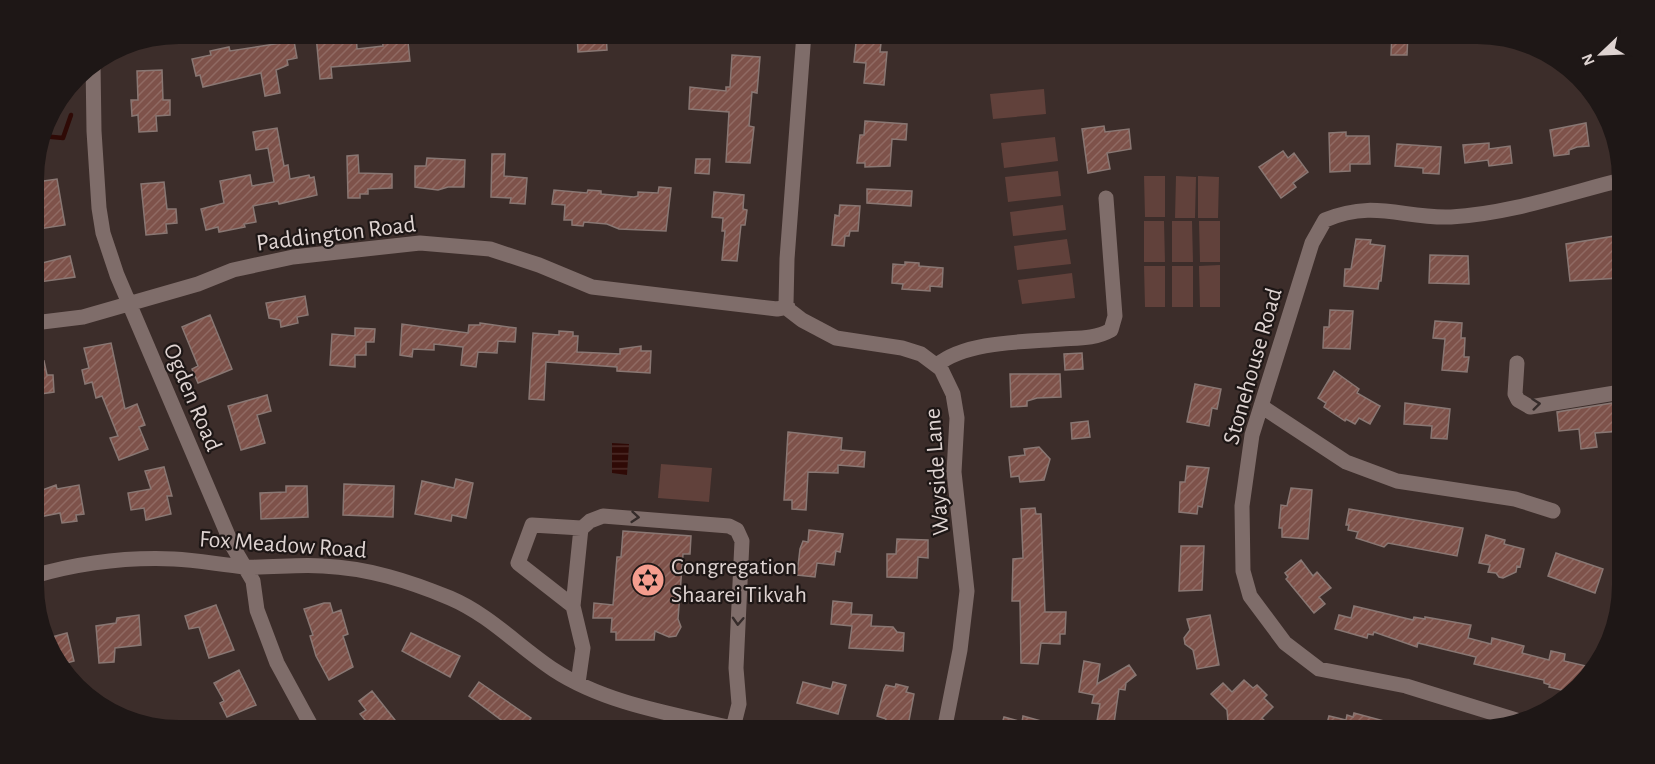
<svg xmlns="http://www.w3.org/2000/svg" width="1655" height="764" font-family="'Alegreya Sans',sans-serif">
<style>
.green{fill:#61413b}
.water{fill:url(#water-rules)}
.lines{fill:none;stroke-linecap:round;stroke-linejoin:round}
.stream{stroke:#2f0a06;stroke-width:4.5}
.building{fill:url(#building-hatch);stroke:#897773;stroke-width:1.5}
.minor{stroke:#7f6d6a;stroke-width:15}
.oneway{stroke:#362c2b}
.labels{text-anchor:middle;stroke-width:4.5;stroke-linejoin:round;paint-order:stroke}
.street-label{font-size:24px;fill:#ded3d1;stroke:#1e1716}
.poi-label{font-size:24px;fill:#ded3d1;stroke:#1e1716;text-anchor:start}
</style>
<defs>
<pattern id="water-rules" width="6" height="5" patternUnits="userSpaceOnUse" patternTransform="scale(1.5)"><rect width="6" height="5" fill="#2f0a06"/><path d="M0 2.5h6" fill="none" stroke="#4d2d29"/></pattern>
<pattern id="building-hatch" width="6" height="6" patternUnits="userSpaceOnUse" patternTransform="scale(1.5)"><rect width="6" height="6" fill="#7e524a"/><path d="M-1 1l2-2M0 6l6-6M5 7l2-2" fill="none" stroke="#906a63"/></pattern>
</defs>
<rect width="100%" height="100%" fill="#3c2d2a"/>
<!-- green -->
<path class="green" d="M1044,89L1046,114L993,119L990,94Z
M1055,137L1058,161L1004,168L1001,143Z
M1058,171L1061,196L1008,202L1005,177Z
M1144,176H1165V217H1145Z
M1176,176L1196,177L1195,218H1175Z
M1198,176L1219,177L1218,218H1198Z
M1063,205L1066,230L1013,236L1010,212Z
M1144,221H1164L1165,262H1144Z
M1172,221H1192L1193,262H1172Z
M1199,221H1220V262H1200Z
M1067,239L1071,264L1017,270L1014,246Z
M1220,265V307H1200L1199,266Z
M1144,266H1165V307H1145Z
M1172,266H1193V307H1172Z
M1072,273L1075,298L1022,304L1018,280Z
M661,464L712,468L709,502L658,498Z"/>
<!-- water -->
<path class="water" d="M612,443L629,444L627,475L612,473Z"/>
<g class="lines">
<!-- stream -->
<path class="stream" d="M42,136L63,138L71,115"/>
</g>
<!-- building -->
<path class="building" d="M356,33L357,49L383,46L382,33H397L398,43L408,42L410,61L331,67L332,78L320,79L316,35Z
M577,33H606L607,50L578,52Z
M857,33L882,34L880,52H887L884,85L864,83L866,63L854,62Z
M1392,33H1408L1407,55H1391Z
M294,41L297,58L287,60L288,65L276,70L280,93L265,96L261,73L203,87L200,75L196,76L192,59L211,55L210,51L229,47L230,51Z
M732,55L760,57L757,93L752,92L749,126L754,127L750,163L726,162L729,112L689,109L690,87L726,91V87H730Z
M162,70L163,100H170V115L156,116L157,131L139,132L138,115L132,116L131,100H138L137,71Z
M865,121L907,124L906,140L892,139L890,166L865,167V163H857L860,135H864Z
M1586,123L1589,146L1577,147L1569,150V154L1554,156L1550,130Z
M1104,126L1105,132L1129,129L1131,149L1107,153L1110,169L1088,173L1082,129Z
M277,128L284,166L288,165L290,179L309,175L310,178L314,177L317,195L279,204L278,201L253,206L256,222L244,224L245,227L219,232L218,227L206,230L201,209L224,203L220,181L250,175L252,186L274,182L268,148L256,150L253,132Z
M1346,132V136H1369L1370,164H1350V171L1330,172L1329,133Z
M1489,143V149L1510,146L1512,163L1489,166L1488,160L1465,163L1463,145Z
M1397,144L1441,147L1439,174L1423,173V168L1395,166Z
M1283,151L1288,158L1294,153L1308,172L1293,183L1296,187L1281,198L1259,167Z
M492,154H505L504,176L527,178L525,204L510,203L511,198L491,197Z
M358,155L359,173L392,174V188L368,189V194H360V198H348L347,156Z
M427,158L465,160L464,187H448L438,190L415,187V166H426Z
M696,159H710L709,174L695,173Z
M57,179L65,225L39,229L33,191L38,190L37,182Z
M164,182L167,209H176L177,223L166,224L167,233L146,235L141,184Z
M659,187L671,188L666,231L619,229L607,224L584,222L583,226L572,225V220H564L565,205L552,204L554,190L587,193L588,190L601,191V194L634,197L638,196V192L658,193Z
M867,189L912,191L911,206L867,203Z
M714,192L744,195L743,209L747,210L745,225H741L737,261L722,260L725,231H722L723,218L712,217Z
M840,205L860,206L858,231H850L849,236H845L844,246L832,245L835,215L839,216Z
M1621,235V278L1570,281L1566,244Z
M1356,239L1371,240L1370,244L1385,246L1381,281H1379L1378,289L1344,286L1345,269H1351Z
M1430,255L1468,256L1469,284L1429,283Z
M70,256L75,277L39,282L38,277L34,278V265Z
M905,262L919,263V266L943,268L942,287L930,286V291L902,289L903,284L892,283L893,264L905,265Z
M305,296L308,315L297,317L298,323L281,327L280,320L269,318L266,303Z
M1330,310L1353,311L1350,349L1323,348L1324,327H1329Z
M210,315L232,369L198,383L192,369L198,366L182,327Z
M1435,321L1462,323L1461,338H1465L1464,357H1469L1467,372L1442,370L1445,339L1433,338Z
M480,323L516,328L515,342L498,341L497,353L478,352L476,367L461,365L463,347L434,344V350L413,349L412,357L400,355L402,324L468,333L469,325H480Z
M355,328L375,329L374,342H366V355H355V367L330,365L332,334L355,336Z
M559,331L573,332V336H578L577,352L620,354V349L641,346V351H651L650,373L617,371V367L546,362L544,400L529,399L533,333L559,335Z
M111,343L125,409L137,404L145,425L139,427L148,449L119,460L110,438L118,436L102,396L96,398L92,382L85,384L82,370L89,368L84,348Z
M1082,353L1083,369L1065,370L1064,354Z
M44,361L47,375H53L54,392L34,395V363Z
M1334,371L1359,389L1357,393L1380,406L1370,424L1359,418L1355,424L1346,419L1345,421L1324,407L1326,403L1318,398Z
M1010,374H1060L1061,397L1037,398L1027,401V406L1011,407Z
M1195,384L1221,389L1217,409L1212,408L1209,426L1187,422Z
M267,395L271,411L257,415L265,443L241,450L228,406Z
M1619,402V408H1621L1622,431L1595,433L1597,447L1581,449L1579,429L1559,431L1557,412Z
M1405,403L1450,409L1447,439L1431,438L1432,426L1404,424Z
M1088,421L1090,437L1072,439L1071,423Z
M788,432L842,438L841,450L865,452L864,467L838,465V473L808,472L806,510L792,509V500H784Z
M1039,447L1050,459L1044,480L1020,482L1019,476L1011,477L1009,457L1025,455L1024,449Z
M1187,466L1209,468L1202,507L1198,506L1197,514L1179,512L1180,482H1185Z
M164,467L172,496H167L171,514L146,520L144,508L131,510L128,493L151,489L145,471Z
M456,479L473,483L466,518L452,515L451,521L415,514L422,481L454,488Z
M344,484L394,486L393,517L343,515Z
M56,485L57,489L79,485L84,514L76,515L77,521L62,523L60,513L34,518V493Z
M286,486H307L308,517L261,519L260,493L286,492Z
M1291,488L1312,490L1308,539L1282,537V528H1279L1281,505L1287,506Z
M1035,508L1036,514H1041L1045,612H1066L1065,634H1060V644L1041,643L1038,664L1021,663L1020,601H1012L1013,559L1023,558L1021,509Z
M1349,509L1463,528L1457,556L1388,543L1384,547L1356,538L1358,532L1348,530L1349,525H1346Z
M809,530L843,534L840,552L836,551L834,565L817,563L815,577L797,575L800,549L803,541L808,542Z
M623,531L691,536L690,554H683L678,619L681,627L676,636L669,637L655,631L654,640H616V632H611L612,618H593L594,603L613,605L617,557H621Z
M1486,535L1505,540L1504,544L1524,549L1520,567L1517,566L1516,572L1503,578L1499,577L1496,573L1488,572L1490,565L1479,563Z
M897,539L928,540V558L918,557L917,578L887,577V554H896Z
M1181,546H1204L1202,590L1179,591Z
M1556,553L1603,569L1595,593L1548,576Z
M1301,560L1313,576L1317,572L1331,588L1319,597L1325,604L1314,613L1286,579L1288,577L1285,573Z
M833,601L852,603L851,614L872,615L871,626L893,627L897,632L904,633L903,651L849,648L852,626L831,624Z
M324,603H330L333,613L341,610L348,634L343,636L353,667L329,680L316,656L310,636L313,635L304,609Z
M216,605L234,650L209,658L199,627L189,629L185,616Z
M1354,606L1413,620L1414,617L1425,619V617L1471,625L1468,638L1491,644L1492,638L1524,646L1522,653L1549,660L1551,651L1565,654L1564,661L1590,667L1569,692L1549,687L1550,685L1544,683V680L1474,664L1476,657L1418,643L1417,647L1374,632L1373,635L1368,634L1367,638L1335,629L1339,615L1351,618Z
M139,615L141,645L115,648L114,662L99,663L96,626L116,623L117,618Z
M1210,615L1219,665L1197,669L1193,650L1185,644L1184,638L1190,630L1187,619Z
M67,633L74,661L59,665L48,638Z
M411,633L460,656L450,677L402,651Z
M1084,661L1100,664L1097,684L1129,665L1136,675L1126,683L1125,690L1119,689L1113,730L1096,727L1100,704L1092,703L1094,695L1079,692Z
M239,670L256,705L227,717L220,703L224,701L214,683Z
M1244,680L1253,688L1257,685L1267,695L1264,698L1273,707L1262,718L1274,731H1236L1228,722L1227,710L1211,694L1223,683L1232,692Z
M479,682L531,718L522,731H516L469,696Z
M803,682L831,689L833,682L846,685L838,714L797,703Z
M896,684L908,687L906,692L914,694L907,731H882L886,719L877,716L884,689L886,685L895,687Z
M372,691L395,720L405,731H374L360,714L366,710L359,701Z
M1354,713L1384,721L1381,731H1325L1329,716L1346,720L1347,715L1353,717Z
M1023,716L1063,727V731H1000L1004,717L1022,722Z"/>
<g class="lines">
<!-- minor -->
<path class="minor" d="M804,33L787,259L786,304L789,310L802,320L836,338L902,348L921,354L941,369L953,394L957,418L954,472L967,591L960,650L944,731
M93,63L94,131L99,208L103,233L117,275L233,547L253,581L257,610L277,663L314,731
M34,323L83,317L198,284L233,270L293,257L420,243L490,249L539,265L592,287L777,309L788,307
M1517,363L1515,394L1518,400L1530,407L1621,392
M937,365C966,341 1024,342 1062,339C1079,338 1095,339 1111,330L1115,316L1106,198
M1261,406L1346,462L1397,481L1515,499L1553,511
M581,529L590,521L603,516L729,526L737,530L742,541L736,668L739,704L733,728
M34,576C79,563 127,557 174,559C198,560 222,565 246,567C272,568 297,564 323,566C368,568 409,581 450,598C490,615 519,647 554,670C609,706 682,715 744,731
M573,606L518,563L532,525L581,528L573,606L583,648L578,683
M1516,720L1406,686L1319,669L1285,643L1250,596L1243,571L1242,506L1252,435L1312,243L1325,220C1375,199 1403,219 1451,217C1508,214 1566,194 1621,180"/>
</g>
<!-- one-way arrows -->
<defs><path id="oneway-chevron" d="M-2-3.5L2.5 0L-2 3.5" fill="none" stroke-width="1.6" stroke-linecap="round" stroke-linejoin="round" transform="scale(1.5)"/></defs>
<g class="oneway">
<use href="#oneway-chevron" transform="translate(1536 404) rotate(-6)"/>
<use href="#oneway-chevron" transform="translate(635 517) rotate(5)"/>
<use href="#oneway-chevron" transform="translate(738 621) rotate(93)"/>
</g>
<!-- icons -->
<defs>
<symbol id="synagogue-disc" viewBox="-11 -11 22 22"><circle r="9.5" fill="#f59d8e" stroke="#1e1716"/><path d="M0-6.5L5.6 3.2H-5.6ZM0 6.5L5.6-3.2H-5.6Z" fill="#111"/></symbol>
</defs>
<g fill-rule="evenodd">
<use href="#synagogue-disc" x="629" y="561" width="38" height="38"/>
</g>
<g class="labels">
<!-- street labels -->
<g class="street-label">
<text transform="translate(336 233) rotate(-7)" y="8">Paddington Road</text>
<text transform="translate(1252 366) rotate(-74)" y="8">Stonehouse Road</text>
<text transform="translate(193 397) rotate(67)" y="8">Ogden Road</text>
<text transform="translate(936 472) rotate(-94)" y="8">Wayside Lane</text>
<text transform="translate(283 544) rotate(4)" y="8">Fox Meadow Road</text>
</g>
<!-- poi labels -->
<g class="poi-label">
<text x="671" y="574">Congregation<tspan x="671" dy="28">Shaarei Tikvah</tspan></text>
</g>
</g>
<!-- crop -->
<path d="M0 0H1655V764H0ZM179 44H1477A135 135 0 0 1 1612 179V585A135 135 0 0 1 1477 720H179A135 135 0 0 1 44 585V179A135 135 0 0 1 179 44Z" fill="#1e1716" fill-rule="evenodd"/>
<!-- north arrow -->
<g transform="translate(1601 54) rotate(247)" stroke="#1e1716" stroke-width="4.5" paint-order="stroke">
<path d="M0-4.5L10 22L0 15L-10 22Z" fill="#ded3d1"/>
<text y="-9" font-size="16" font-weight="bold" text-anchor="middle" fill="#ded3d1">N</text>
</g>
</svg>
